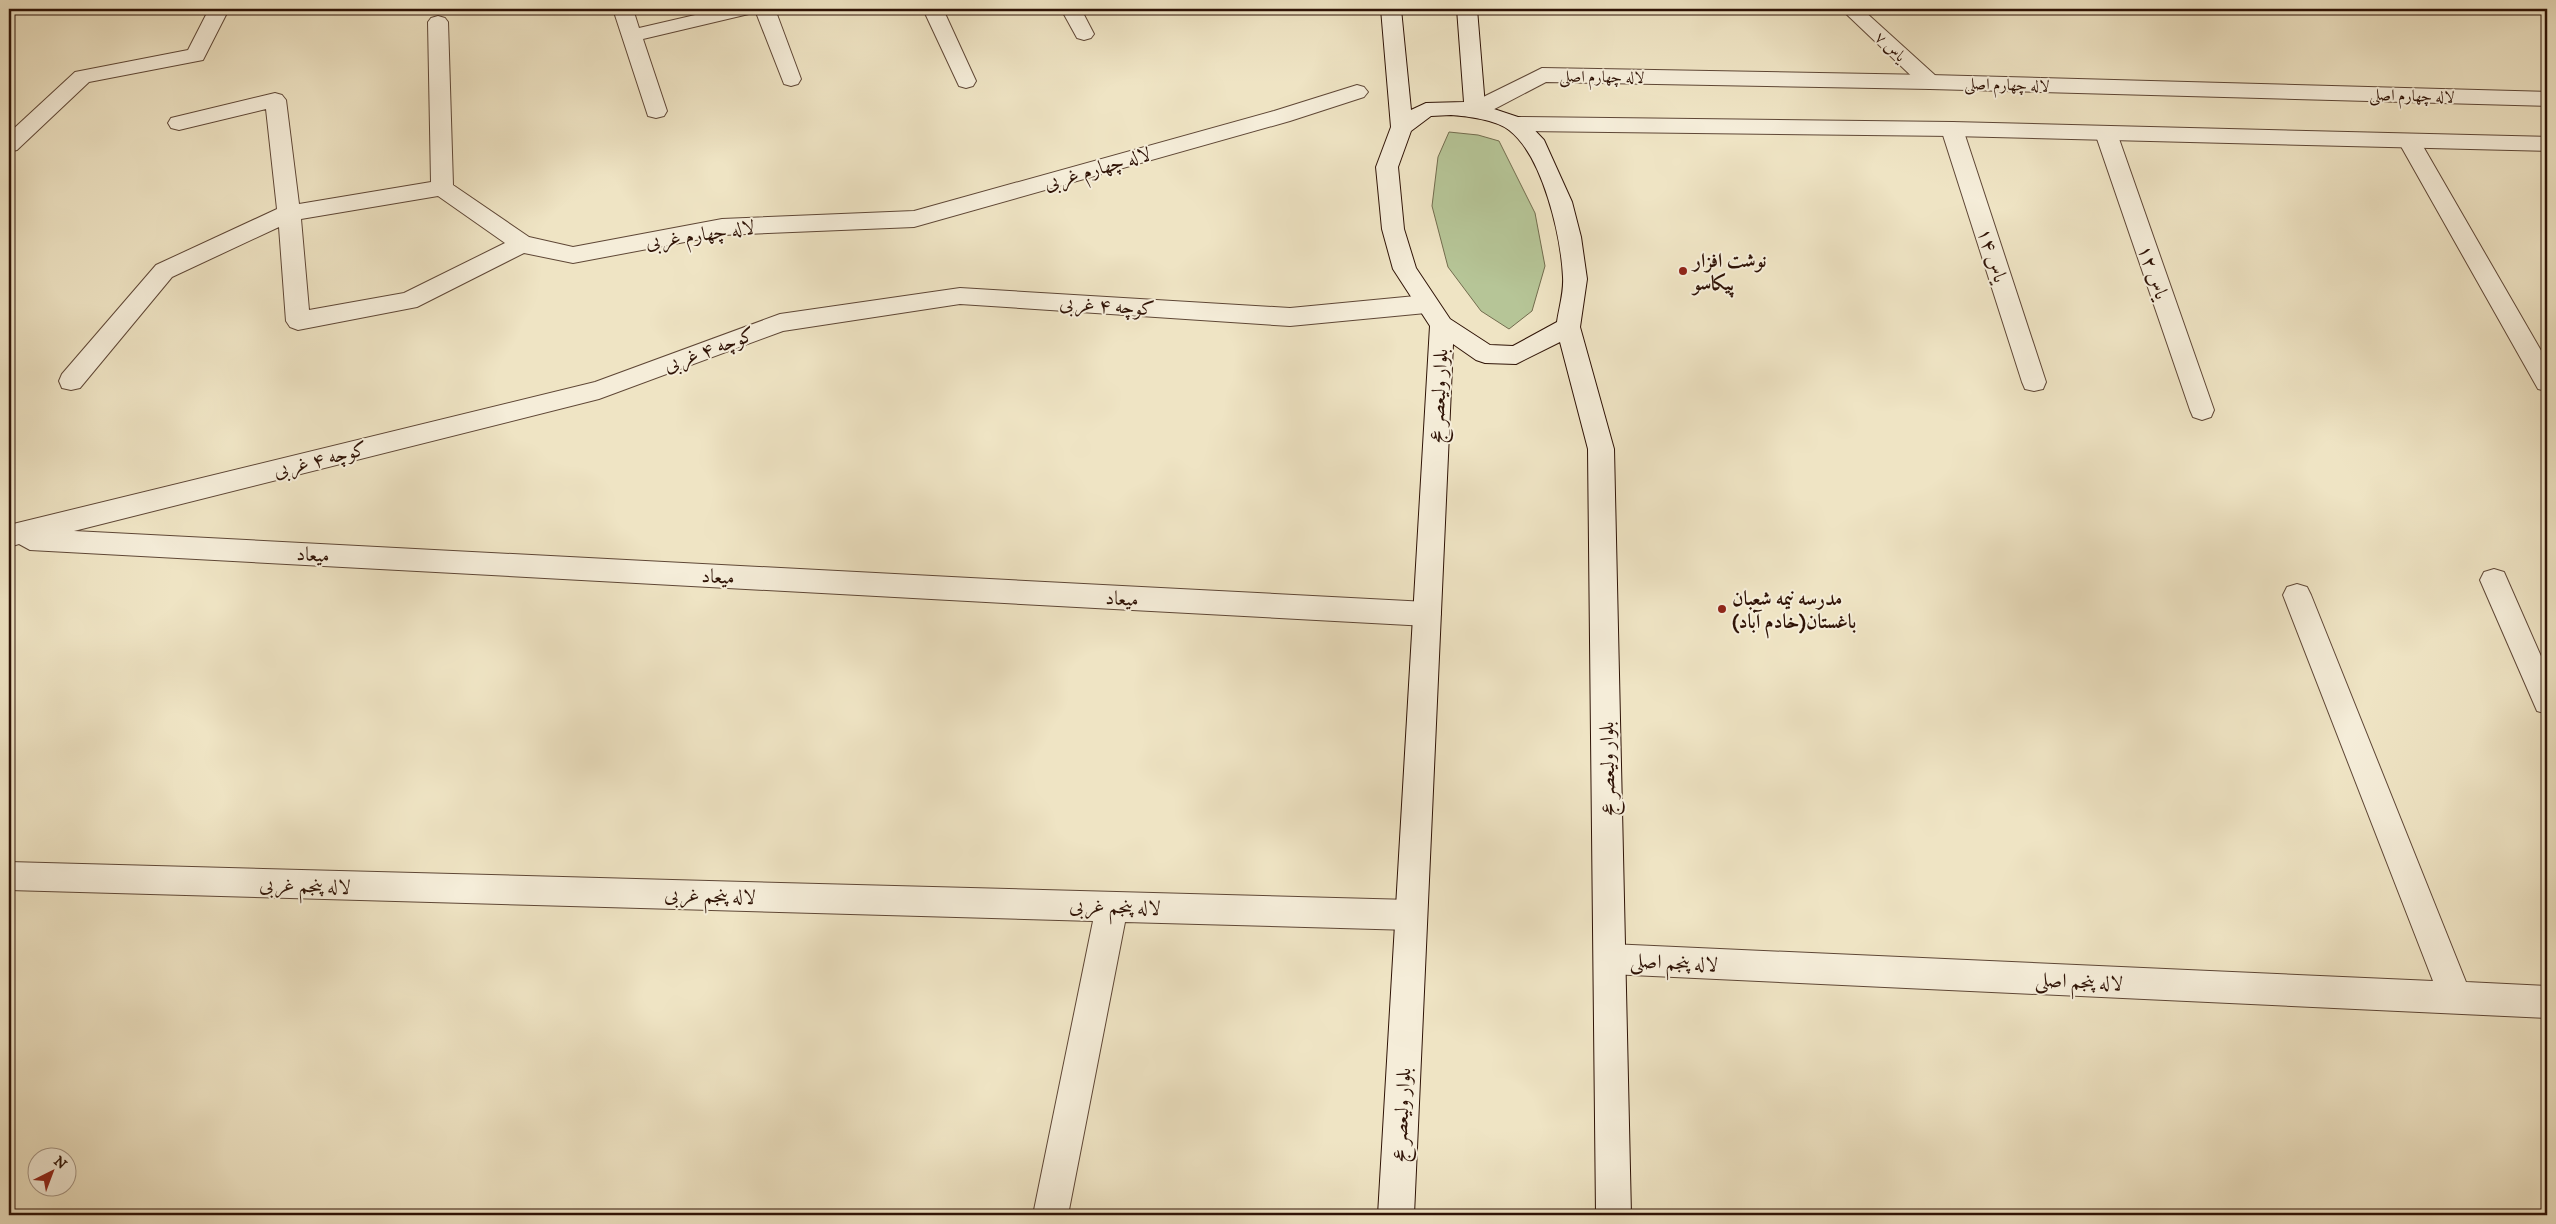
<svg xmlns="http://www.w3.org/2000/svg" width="2556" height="1224" font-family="'IM FELL DW Pica',Amiri,serif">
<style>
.green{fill:#b6c597;stroke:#726c4e}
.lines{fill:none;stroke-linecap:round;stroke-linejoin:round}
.minor-casing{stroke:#5f4736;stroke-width:2}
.tertiary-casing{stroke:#5f4736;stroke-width:2}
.secondary-casing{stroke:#2f1306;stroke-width:2}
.minor{fill:#f5edd9;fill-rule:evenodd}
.tertiary{fill:#f5edd9;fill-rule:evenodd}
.secondary{fill:#f5edd9;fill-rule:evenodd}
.poi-dot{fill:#8f2418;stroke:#f5edd9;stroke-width:2}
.labels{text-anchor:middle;stroke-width:4;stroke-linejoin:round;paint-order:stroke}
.far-street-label{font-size:16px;fill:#2f1306;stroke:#f5edd9}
.street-label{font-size:20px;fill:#2f1306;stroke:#f5edd9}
.poi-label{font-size:20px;font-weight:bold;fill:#2f1306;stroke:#f5edd9;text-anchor:start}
</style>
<rect width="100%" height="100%" fill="#efe4c4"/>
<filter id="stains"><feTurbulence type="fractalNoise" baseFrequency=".004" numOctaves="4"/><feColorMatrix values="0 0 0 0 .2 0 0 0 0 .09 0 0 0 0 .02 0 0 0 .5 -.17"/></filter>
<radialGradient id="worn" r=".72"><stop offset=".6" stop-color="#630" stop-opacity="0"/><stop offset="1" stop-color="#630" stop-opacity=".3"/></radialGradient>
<!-- green -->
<path class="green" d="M1449,132L1478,135L1499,141L1535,213L1545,266L1532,311L1509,329L1481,311L1448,267L1432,206L1438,157Z"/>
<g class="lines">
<defs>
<path id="minor" d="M209,9H229L203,60L89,82L17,150L9,152V133L75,72L188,50Z
M613,9H633L639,28L721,9H775L801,79L798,84L791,86L784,84L755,10L753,13L643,39L667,111L664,116L656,118L648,116Z
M923,9H943L976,81L973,86L966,88L959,86Z
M1061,9H1081L1094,34L1091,38L1084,40L1077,38Z
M1841,9H1862L1937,77L1940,82L1937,87L1930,89L1923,87Z
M438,16L445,18L448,22L453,185L529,237L573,247L722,219L914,211L1274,111L1357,85L1364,87L1368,92L1364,97L1290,121L914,227L722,235L573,263L524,253L417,307L298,330L290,327L286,321L279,227L172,277L80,388L71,390L62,388L59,381L62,374L156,265L277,209L266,109L179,130L171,128L168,123L171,118L275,93L282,95L286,100L299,204L431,182L428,22L431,18ZM438,196L505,243L404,293L309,310L301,219Z
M1952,122L1960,124L1963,129L2046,382L2043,389L2034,391L2025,389L2022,382L1941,129L1944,124Z
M2106,126L2114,128L2117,133L2214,410L2211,417L2202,420L2193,417L2190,410L2095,133L2098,128Z
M2409,134L2417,136L2420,141L2547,361V391L2538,389L2398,141L2401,136Z
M960,288L1290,308L1426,295L1434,298L1438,304L1434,310L1426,313L1290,326L960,304L783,331L599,399L74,531L1427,602L1437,606L1441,614L1437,622L1427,626L30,550L19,544L9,547V525L595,382L780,314Z
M2494,569L2504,572L2547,670V714L2537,711L2480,580L2484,572Z
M2297,584L2307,587L2311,595L2466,982L2547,986V1018L1610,974L1599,970L1594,959L1599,948L1610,944L2433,981L2283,595L2287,587Z
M9,862L1411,900L1422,904L1427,915L1422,926L1411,930L1125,922L1068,1215H1033L1093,921L9,890Z"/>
<path id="tertiary" d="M1542,68L1930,75L2547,92V106L1930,89L1546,82L1483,115L1475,117L1467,115L1464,110L1467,105Z
M1516,117L1952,122L2547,137V151L1952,136L1516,131L1508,129L1505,124L1508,119Z"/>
<path id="secondary" d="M1381,9H1401L1411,110L1426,103L1464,102L1457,9H1477L1485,106L1524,119L1544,140L1572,202L1581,237L1587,279L1580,327L1614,449L1631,1215H1596L1588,449L1560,342L1516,364L1485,363L1476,360L1453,344L1414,1215H1378L1430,326L1393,269L1382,229L1376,167L1391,127ZM1451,115C1467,116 1496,120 1509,130C1543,156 1561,236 1563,277C1564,292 1559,308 1557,322L1513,346L1490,345L1450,319L1416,268L1404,229L1398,167L1411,131L1431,116Z"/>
</defs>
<!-- minor casing -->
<use href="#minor" class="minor-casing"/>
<!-- tertiary casing -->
<use href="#tertiary" class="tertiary-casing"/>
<!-- secondary casing -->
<use href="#secondary" class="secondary-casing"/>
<!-- minor -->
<use href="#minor" class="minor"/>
<!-- tertiary -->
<use href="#tertiary" class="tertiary"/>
<!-- secondary -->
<use href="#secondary" class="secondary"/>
</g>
<!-- markers -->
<g class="poi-dot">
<circle cx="1683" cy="271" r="5"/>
<circle cx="1722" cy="609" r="5"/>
</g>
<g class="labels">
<!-- far-street labels -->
<g class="far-street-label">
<text transform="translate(1891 46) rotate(43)" y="6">یاس ۷</text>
<text transform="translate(1602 76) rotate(1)" y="6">لاله چهارم اصلی</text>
<text transform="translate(2007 84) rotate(2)" y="6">لاله چهارم اصلی</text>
<text transform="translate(2412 95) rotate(2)" y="6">لاله چهارم اصلی</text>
</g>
<!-- street labels -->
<g class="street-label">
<text transform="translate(1097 168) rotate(-16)" y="7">لاله چهارم غربی</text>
<text transform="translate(700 234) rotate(-8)" y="7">لاله چهارم غربی</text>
<text transform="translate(1993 255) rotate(72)" y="7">یاس ۱۴</text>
<text transform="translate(2154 272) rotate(71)" y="7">یاس ۱۲</text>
<text transform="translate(1107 305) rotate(4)" y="7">کوچه ۴ غربی</text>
<text transform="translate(709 349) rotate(-20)" y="7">کوچه ۴ غربی</text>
<text transform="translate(1438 396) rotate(-87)" y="7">بلوار ولیعصر عج</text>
<text transform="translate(320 459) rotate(-14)" y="7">کوچه ۴ غربی</text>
<text transform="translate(313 554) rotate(3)" y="7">میعاد</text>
<text transform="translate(718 576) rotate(3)" y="7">میعاد</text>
<text transform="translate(1122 598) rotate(3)" y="7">میعاد</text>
<text transform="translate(1607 769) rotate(-91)" y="7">بلوار ولیعصر عج</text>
<text transform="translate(305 885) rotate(2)" y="7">لاله پنجم غربی</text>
<text transform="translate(710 895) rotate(2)" y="7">لاله پنجم غربی</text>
<text transform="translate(1115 906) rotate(2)" y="7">لاله پنجم غربی</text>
<text transform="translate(1674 962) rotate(3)" y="7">لاله پنجم اصلی</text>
<text transform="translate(2079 981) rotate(3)" y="7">لاله پنجم اصلی</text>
<text transform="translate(1401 1115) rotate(-87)" y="7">بلوار ولیعصر عج</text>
</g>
<!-- poi labels -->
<g class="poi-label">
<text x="1693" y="267">نوشت افزار<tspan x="1693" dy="23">پیکاسو</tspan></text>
<text x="1732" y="605">مدرسه نیمه شعبان<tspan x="1732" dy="23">باغستان(خادم آباد)</tspan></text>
</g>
</g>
<!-- margin -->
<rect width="2556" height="1224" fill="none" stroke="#efe4c4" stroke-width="30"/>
<rect x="10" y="10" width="2536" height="1204" fill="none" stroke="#2f1306" stroke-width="2.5"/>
<rect x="15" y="15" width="2526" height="1194" fill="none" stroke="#2f1306"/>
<!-- north arrow -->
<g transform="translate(52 1172) rotate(42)"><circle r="24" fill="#f5edd9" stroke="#a69685"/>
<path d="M0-4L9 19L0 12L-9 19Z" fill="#8f2418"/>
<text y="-8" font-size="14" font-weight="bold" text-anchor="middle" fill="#2f1306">N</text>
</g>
<rect width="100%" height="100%" filter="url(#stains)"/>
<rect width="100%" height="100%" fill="url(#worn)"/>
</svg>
